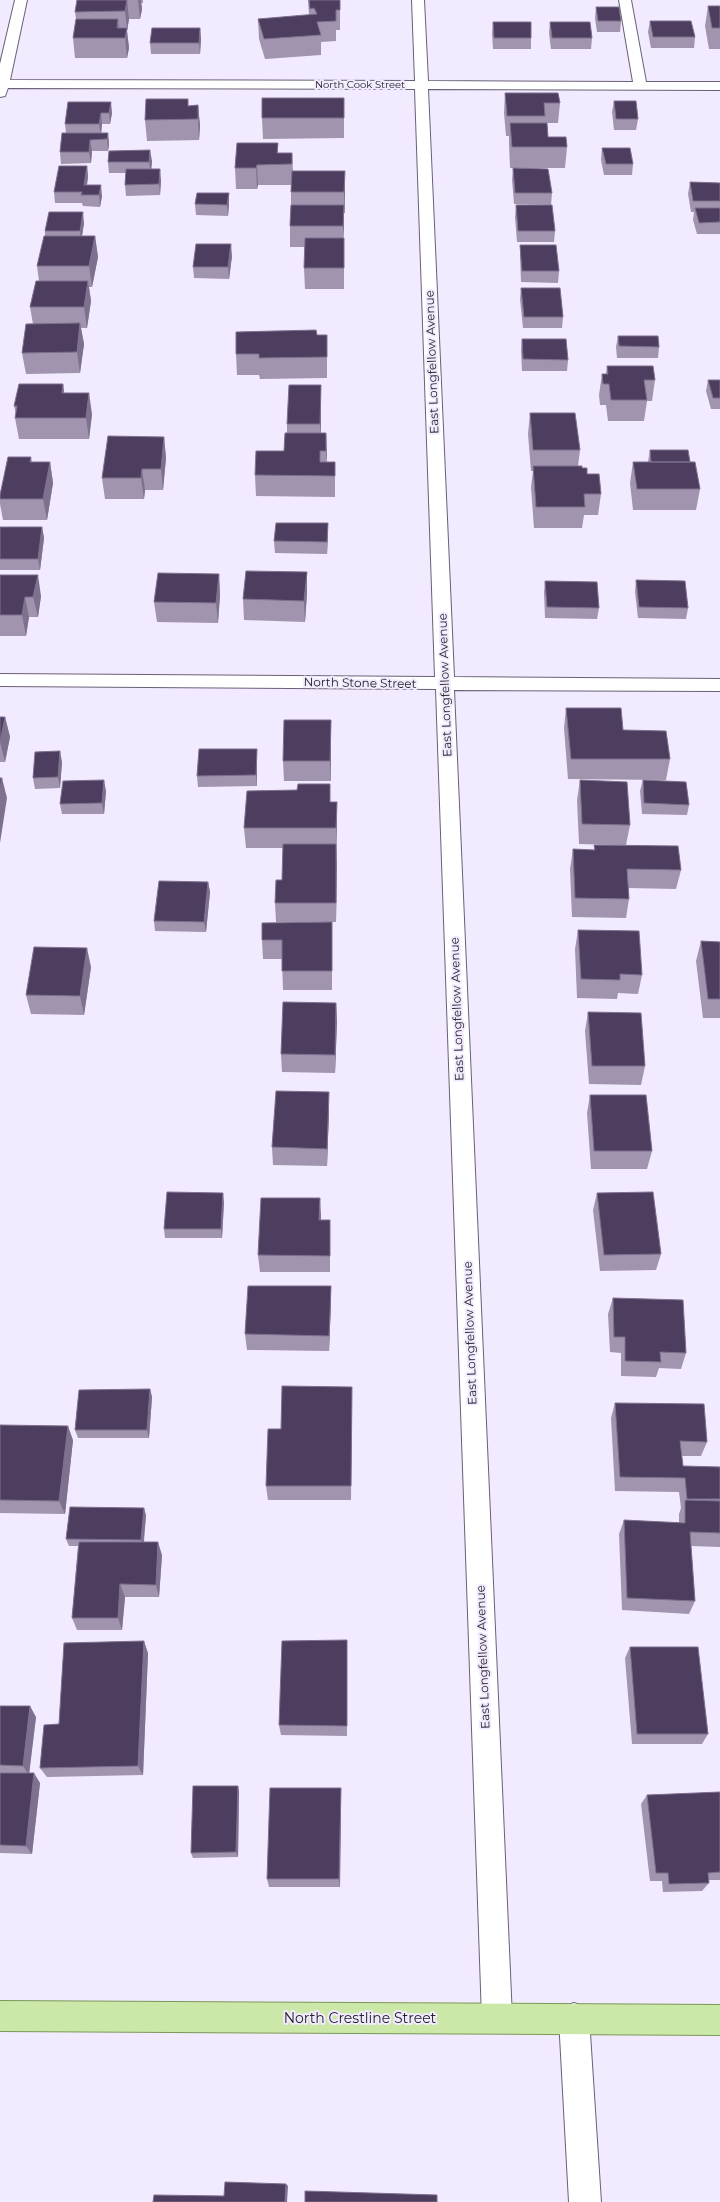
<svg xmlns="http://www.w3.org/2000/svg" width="720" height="2202" font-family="Montserrat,sans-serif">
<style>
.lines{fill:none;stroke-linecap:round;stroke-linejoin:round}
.minor-casing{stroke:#6a6076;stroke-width:2}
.major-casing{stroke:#7a9857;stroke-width:2}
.minor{fill:#fff;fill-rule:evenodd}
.major{fill:#cbe8a8;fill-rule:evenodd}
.wall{fill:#a094ae}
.shaded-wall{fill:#7e718f}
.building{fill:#4d3d5f;stroke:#7e718f}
.labels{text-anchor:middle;stroke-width:4;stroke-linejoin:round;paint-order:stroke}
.far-street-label{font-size:10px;fill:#26222b;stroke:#f2eafe}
.street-label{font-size:12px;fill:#26222b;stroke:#f2eafe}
.near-street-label{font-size:14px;fill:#26222b;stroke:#f2eafe}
</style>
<rect width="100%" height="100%" fill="#f2eafe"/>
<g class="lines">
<defs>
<path id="minor" d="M15,0H27L10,80L415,81L412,0H424L428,81L633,82L619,0H631L646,82H720V90L428,89L454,677L720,679V691L454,690L512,2018L508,2029L497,2033L486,2029L482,2018L436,689L0,686V674L435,677L415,89L8,88L5,96L0,97V64Z
M574,2003L585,2007L589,2018L601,2202H569L559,2018L563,2007Z"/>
<path id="major" d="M0,2001L720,2005V2035L0,2031Z"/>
</defs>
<!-- minor casing -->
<use href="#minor" class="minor-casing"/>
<!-- major casing -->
<use href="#major" class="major-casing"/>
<!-- minor -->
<use href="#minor" class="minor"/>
<!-- major -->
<use href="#major" class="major"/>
</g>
<!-- wall -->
<path class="wall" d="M77,0H143V3H141L142,9L140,19H129L127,31L129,48L127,58H75L73,38L76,19L75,12Z
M289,0H340V30H336V41L321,42V55L265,59L259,39L258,19L309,15L308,0Z
M708,6H720V49H709L705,26Z
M596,7L621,21L620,32H597L595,18Z
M650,21L695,37L694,48H651L648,32Z
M493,22L531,38V49H493L492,33Z
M550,22L592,38L591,49H551L549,33Z
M200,28L201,39L200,54H151L150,43Z
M505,93L560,103L558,123H544L548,137L567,147L565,168H510L509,144V136H506L504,113Z
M344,98V138L263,139L262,118Z
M614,101L638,119L636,130H614L612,112Z
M68,102L112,113L110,124H102L101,133H108L109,144L108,151H92L91,163L61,164L60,152L66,133L65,124Z
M198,105L200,126L199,140L147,141L145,120L188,106Z
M278,143V153H292L293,171L345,192V213H344L343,238L344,259V289H305L304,268L305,247H290V226L291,205V185H258L257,189H236L235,168Z
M602,148L633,164L632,175H604L601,160Z
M152,161L151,169L161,180L160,195L126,196L125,185L126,173H109L108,162Z
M87,166L88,177L87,185L102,196L100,207L83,206L82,203H55L54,192Z
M513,168L552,193L551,205L514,204L512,180Z
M690,182L720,183V234H697L693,220L694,212H691L688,194Z
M195,204H229L228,216L196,215Z
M516,205L555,231L554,242H517L515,217Z
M84,223L82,236H95L98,257L92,287H89L91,301L87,328H81L84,344L80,373L26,374L22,353L33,324L30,307L39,281L37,266L45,236V231Z
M520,245L559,271L558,283L521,282L520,256Z
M232,256L229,279L194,278L193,267Z
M521,288L563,317L562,328H523L520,299Z
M317,335H327V378L260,379L259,375H237L236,354Z
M618,336L659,347L658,358H617L616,347Z
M522,339L568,360L567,371H522L521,350Z
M607,366L655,380L652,401H647L644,421H608L606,405H600L599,395L602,374H606Z
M708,380H720V409H711L706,391Z
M63,384L64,393L92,414L89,439H19L15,418L16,414L14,406Z
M321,385V433H326V462H335V497L256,496L255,475L284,451L287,433V424Z
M530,413L580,450L578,466L582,468L587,474L601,494L598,515H584L582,528H534L531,487L533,471H531L528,434Z
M164,437L166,458L163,490H145L144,499H105L102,478Z
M650,450L690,462L700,489L696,510H633L630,483L633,462H648Z
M31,457L32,462H50L53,483L47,520H3L0,504V495Z
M328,523L327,554L275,553L274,541Z
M0,527H42L44,538L40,570H0Z
M307,572V593L305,622L244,620L243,599Z
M219,574L220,595L218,623L157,622L154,602Z
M0,575L41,596L38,617H29L26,636H0Z
M636,580L688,608L686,619L638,618L635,592Z
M545,581L599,608L597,619L545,618L544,592Z
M566,708L623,730L670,759L666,780L568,779L564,728Z
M0,717H5L10,737L5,762H0Z
M331,720V781H284L283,761Z
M257,749V786L198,787L197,776Z
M62,762L60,788L35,789L33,778Z
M580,780L630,825L626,845L681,870L676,889L629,888V899L626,918L572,917L570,869L573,849L594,850V845H616L579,844L577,800Z
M643,780L689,805L687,815L642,814L640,791Z
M330,784V802H337L336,922H276L275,903L282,880L283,848H246L244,828L297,790Z
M106,791L104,814H62L60,804Z
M208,882L210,892L206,932L155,931L154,921Z
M332,922V990H283L282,959H263L262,940Z
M578,930L642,975L638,994L618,993L617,999L577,998L575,949Z
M701,941L720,942V1018H703L696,961Z
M91,967L84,1015L31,1014L26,995Z
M336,1003L337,1022L335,1073L282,1072L281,1054Z
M588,1012L645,1066L641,1085L589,1084L585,1031Z
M590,1095L652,1151L647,1169H591L587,1113Z
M329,1110L327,1166L273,1165L272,1147Z
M597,1193L661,1254L656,1270L600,1271L593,1210Z
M224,1202L222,1238H165L164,1229Z
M321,1215V1220H330V1272H260L258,1255Z
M331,1286V1302L329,1351L247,1350L245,1334Z
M613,1298L686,1353L681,1369L659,1368L656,1377L621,1376V1353L610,1352L608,1314Z
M352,1387L351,1500H268L266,1486L281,1429Z
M150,1389L152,1397L149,1438H78L75,1430Z
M615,1403L707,1442L701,1456H682L683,1466L720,1467V1547L691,1546L695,1601L689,1614L622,1610L619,1534L624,1520L679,1523V1514L681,1508L679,1492L615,1491L611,1418Z
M0,1425L73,1440L65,1514L0,1513Z
M146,1515L144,1542L162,1555L159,1597H125L122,1630H77L72,1618L78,1546H69L66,1539Z
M347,1640V1736L281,1735L279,1725Z
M630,1647L708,1734L702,1744H632L625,1658Z
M148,1653L143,1775L47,1777L40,1768L59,1724Z
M0,1706L36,1717L29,1773L40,1783L32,1854L0,1853Z
M341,1788L340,1887H269L267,1879Z
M239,1791L238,1857L193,1858L191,1853Z
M720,1792V1880H709V1883L702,1891L663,1892L662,1881H650L641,1804L647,1795Z"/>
<!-- shaded-wall -->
<path class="shaded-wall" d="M127,0L129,19L127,31L129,48L127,58L125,38L127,29L125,11Z
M138,0H141L142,9L140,19Z
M118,19L120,38L117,28Z
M200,28L201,39L200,54L199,43Z
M111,102L112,113L110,124L109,113Z
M198,105L200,126L199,140L198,119Z
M101,113L102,124L101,135L99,124Z
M108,133L109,144L108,151L107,139Z
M90,140L92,151L91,163L89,152Z
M150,150L152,161L151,173L149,162Z
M257,165L258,185L257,189L256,168Z
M87,166L88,177L85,196L84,185Z
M160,169L161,180L160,195L159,184Z
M345,171V213L344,192Z
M101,185L102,196L100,207L99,195Z
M229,193V204L228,216L227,205Z
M344,205V226L343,247V226Z
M83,212L84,223L81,242L80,231Z
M95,236L98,257L92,287L89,266Z
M231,244L232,256L229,279L228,267Z
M88,281L91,301L87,328L84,307Z
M80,323L84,344L80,373L77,352Z
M63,384L66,404L62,393Z
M321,385V436L320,424Z
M89,393L92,414L89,439L86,418Z
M326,433L327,454L326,472Z
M164,437L166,458L163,490L161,469Z
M50,462L53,483L47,520L43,499Z
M142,469L145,490L144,499L141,478Z
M328,523V534L327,554V542Z
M42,527L44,538L40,570L38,559Z
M307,572V593L305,622L304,601Z
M219,574L220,595L218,623L216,603Z
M38,575L41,596L38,617L33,597Z
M25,597L29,617L26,636L22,615Z
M5,717L10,737L5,762L0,742Z
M331,720V781L330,761Z
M257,749V786L256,775Z
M60,751L62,762L60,788L58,777Z
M2,778L7,798L0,843V791Z
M104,780L106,791L104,814L102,803Z
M337,802V822L336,848V828Z
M336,844L337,864L336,922Z
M208,882L210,892L206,932L204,922Z
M87,948L91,967L84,1015L80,996Z
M336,1003L337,1022L335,1073V1055Z
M329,1092V1110L327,1166V1149Z
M223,1193L224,1202L222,1238L221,1229Z
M320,1198L321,1215L320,1237L319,1220Z
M331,1286V1302L329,1351V1336Z
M150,1389L152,1397L149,1438L147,1430Z
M68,1426L73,1440L65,1514L59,1501Z
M144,1508L146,1515L143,1547L141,1540Z
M158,1542L162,1555L159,1597L156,1585Z
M120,1584L125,1597L122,1630L118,1618Z
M144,1641L148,1653L143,1775L138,1766Z
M30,1706L36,1717L29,1775L23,1766Z
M34,1773L40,1783L32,1854L26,1846Z
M238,1786L239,1791L238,1857L236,1852Z
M341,1788V1798L340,1887L339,1879Z
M286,2184L288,2186L287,2202H285Z"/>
<!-- building -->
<path class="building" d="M77,0H127L125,11L75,12Z
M309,0H340V10H336V21L317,22L321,35L264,39L258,19L317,14L314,8L310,9Z
M708,6H720V28H712Z
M596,7H619L621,21H598Z
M76,19H118L117,28H127L125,38H73Z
M650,21H691L695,37H653Z
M493,22H531V38H494Z
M550,22H590L592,38H552Z
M152,28H200L199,43H150Z
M505,93H558L560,103H544L545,116H507Z
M262,98H344V118H262Z
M146,99H188V106L198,105V119L145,120Z
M614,101H636L638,119H616Z
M68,102H111L109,113H101L99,124H65Z
M510,123H547L548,137H566L567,147H512Z
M62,133H108L107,139L90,140L89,152H60Z
M237,143H278L277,153H292V164L257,165L256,168H235Z
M602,148H630L633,164H606Z
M150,150L149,162H108L109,151Z
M59,166H87L84,185H101L99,195H81L82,192H54Z
M513,168L548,169L552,193H515Z
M126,169H160L159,184L125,185Z
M292,171H345L344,192H291Z
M690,182L720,183V201H693Z
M197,193H229L227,205L195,204Z
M291,205H344L343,226H290Z
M516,205H552L555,231H518Z
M695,208H720V222L699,223Z
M49,212H83L80,231H45Z
M44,236H95L89,266H37Z
M305,238H344V268H304Z
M196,244H231L228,267H193Z
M520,245H556L559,271H522Z
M36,281H88L84,307H30Z
M521,288H560L563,317H524Z
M80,323L77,352L22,353L26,324Z
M316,330L317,335H327V357L259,358V354H236V332Z
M618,336H658L659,347L619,346Z
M522,339H566L568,360L523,359Z
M607,366H653L655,380H644L647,400H611L609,384H603L602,374H608Z
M708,380H720V398H713Z
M19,384H63L62,393H89L86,418H15L17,406H14Z
M289,385H321L320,424H287Z
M530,413H575L580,450H533Z
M285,433H326V451H320V462H335V476L255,475L256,451H284Z
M108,436L164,437L161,469H142L141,478H102Z
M650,450H688L690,462H651Z
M8,457H31L30,462H50L43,499H0V495Z
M633,462H695L700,489H637Z
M533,466H582V468H587V474H599L601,494H584L585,507H536Z
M276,523H328L327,542L274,541Z
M0,527H42L38,559H0Z
M246,571L307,572L304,601L243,599Z
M158,573L219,574L216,603L154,602Z
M0,575H38L33,597H25L22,615H0Z
M636,580L685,581L688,608L639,607Z
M545,581L597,582L599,608L547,607Z
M566,708H621L623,730L666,731L670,759H571Z
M0,717H5L0,742Z
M284,720H331L330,761H283Z
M199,749H257L256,775L197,776Z
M60,751L58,777L33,778L35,752Z
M0,778H2L0,791Z
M104,780L102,803L60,804L63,781Z
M580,780L627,782L630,825L582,824Z
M643,780L686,782L689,805L644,803Z
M298,784H330V802H337L336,828H244L247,791L297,790Z
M283,844H336V903H275L276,880H282Z
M594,845L678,846L681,870L627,869L629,899L575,898L573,849L595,850Z
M159,881L208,882L204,922L154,921Z
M332,922V971H282V940H262V923Z
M578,930L639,931L642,975L620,974V980L581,979Z
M701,941L720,942V999H708Z
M34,947L87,948L80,996L26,995Z
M283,1002L336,1003L335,1055L281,1054Z
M588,1012L641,1013L645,1066H592Z
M276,1091L329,1092L327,1149L272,1147Z
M590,1095H646L652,1151H594Z
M167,1192L223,1193L221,1229H164Z
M653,1192L661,1254L604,1255L597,1193Z
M261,1198H320L319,1220H330V1256L258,1255Z
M248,1286H331L329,1336L245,1334Z
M613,1298L683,1300L686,1353L660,1352L661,1362L625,1361V1337H614Z
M282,1386L352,1387L351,1486H266L268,1429H281Z
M150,1389L147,1430H75L79,1390Z
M615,1403L704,1404L707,1442L680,1441L683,1466L720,1467V1499H687L685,1478L620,1477Z
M0,1425L68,1426L59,1501L0,1500Z
M685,1500L720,1501V1533L690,1532L695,1601L627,1598L624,1520L685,1523Z
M70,1507L144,1508L141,1540L66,1539Z
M79,1542H158L156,1585L120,1584L118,1618H72Z
M347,1640V1726L279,1725L282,1641Z
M144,1641L138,1766L40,1768L44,1725L59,1724L64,1643Z
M630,1647H698L708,1734H637Z
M0,1706H30L23,1766L0,1765Z
M0,1773H34L26,1846L0,1845Z
M193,1786H238L236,1852L191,1853Z
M270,1788H341L339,1879H267Z
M720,1792V1872L708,1873L709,1883L669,1884L668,1873H656L647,1795Z
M225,2182L286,2184L285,2202H153L154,2195L224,2196Z
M305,2191L437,2195V2202H305Z"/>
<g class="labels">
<!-- far-street labels -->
<g class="far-street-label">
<text x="360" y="88">North Cook Street</text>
</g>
<!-- street labels -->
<g class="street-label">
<text transform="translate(432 362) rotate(-92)" y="4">East Longfellow Avenue</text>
<text transform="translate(360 683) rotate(1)" y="4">North Stone Street</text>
<text transform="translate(445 685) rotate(-92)" y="4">East Longfellow Avenue</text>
<text transform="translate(457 1009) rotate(-92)" y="4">East Longfellow Avenue</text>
<text transform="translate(470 1333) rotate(-92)" y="4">East Longfellow Avenue</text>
<text transform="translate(483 1657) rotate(-92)" y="4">East Longfellow Avenue</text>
</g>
<!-- near-street labels -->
<g class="near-street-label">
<text x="360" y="2023">North Crestline Street</text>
</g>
</g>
</svg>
